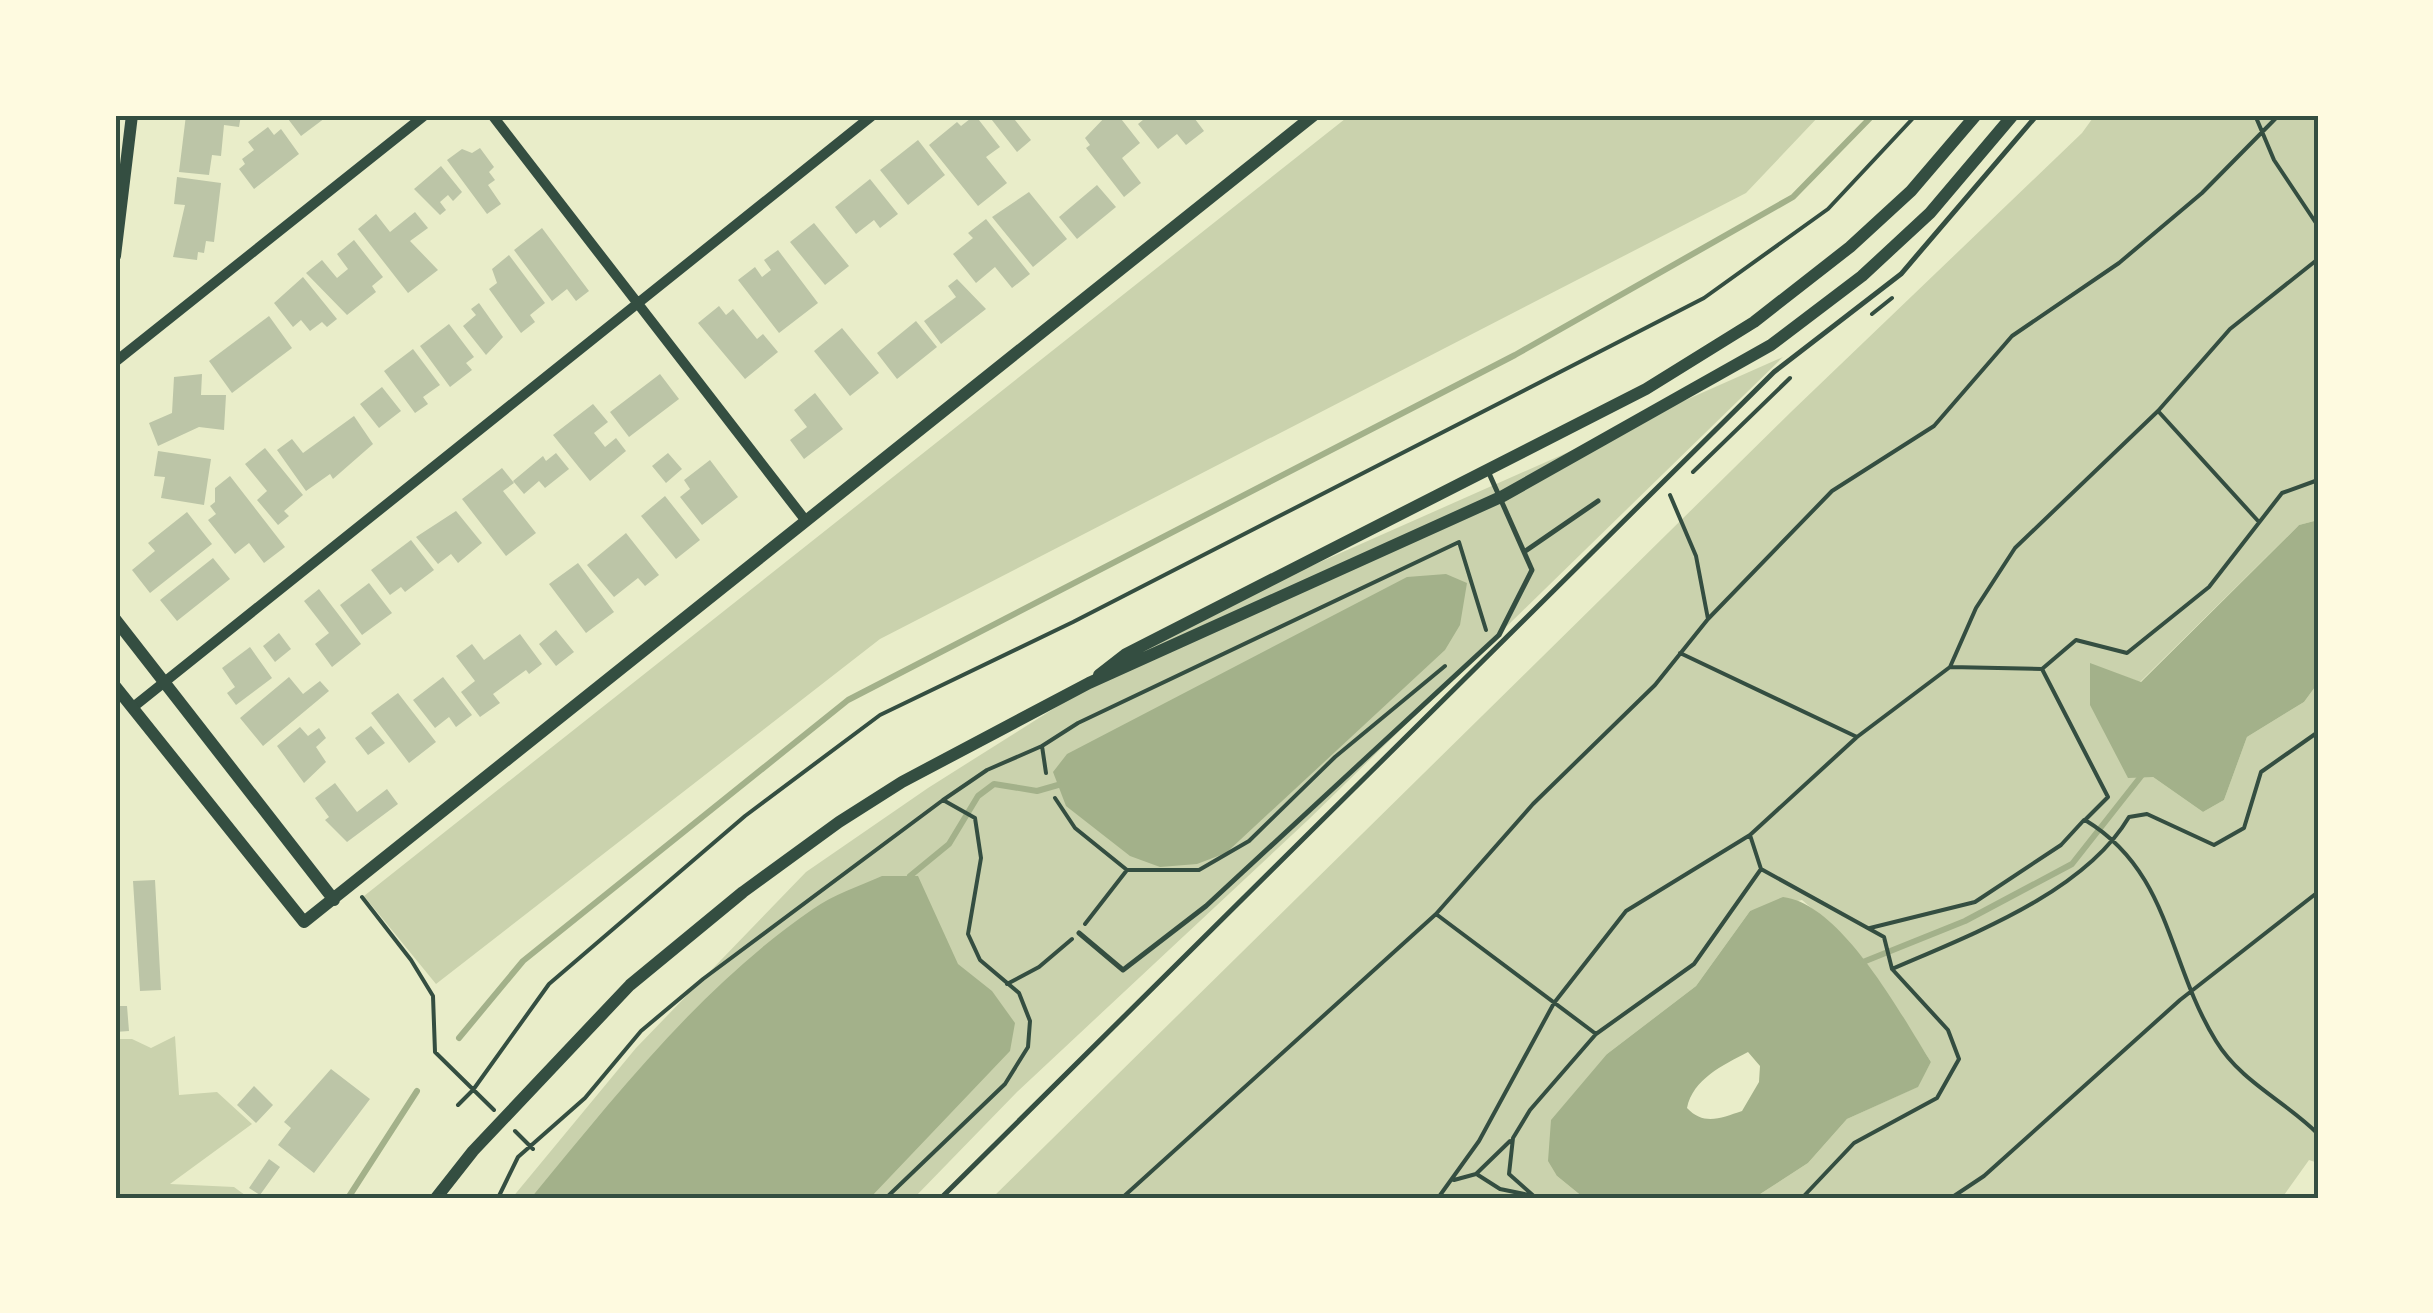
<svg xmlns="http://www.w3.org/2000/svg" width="2433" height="1313" font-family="Helvetica,sans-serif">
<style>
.green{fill:#cad2ad}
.water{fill:#a3b18a;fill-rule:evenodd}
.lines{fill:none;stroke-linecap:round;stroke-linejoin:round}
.stream{stroke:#a3b18a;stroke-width:6}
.building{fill:#bcc5a7}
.path{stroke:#344e41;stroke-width:4}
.service{stroke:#344e41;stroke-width:5}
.minor{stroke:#344e41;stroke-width:10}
.tertiary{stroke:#344e41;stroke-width:12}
.neatline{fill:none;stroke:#344e41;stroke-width:4}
</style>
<rect width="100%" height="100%" fill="#e9edc9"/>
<!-- green -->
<path class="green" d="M1350,115H1820L1746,193L880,639L436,984L364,896Z
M2095,115H2318V520L2299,525L2140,682L2090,664L2142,775L2153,777L2203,812L2224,800L2247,737L2304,702L2318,683V1163L2309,1160L2282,1198H1754L1808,1163L1847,1119L1917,1087L1931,1062C1893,1003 1857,945 1802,900L1750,911L1696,986L1607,1054L1557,1176L1584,1198H992L1792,411L2082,133Z
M1783,357L1308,820L1017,1092L914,1198H512L636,1048L806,872L928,788L1205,613Z
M175,1036L179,1095L217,1092L252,1124L170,1184L234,1187L249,1198H115V1039H132L151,1048Z"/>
<!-- water -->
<path class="water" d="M2318,520V683L2304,702L2247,737L2224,800L2203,812L2153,777L2128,778L2090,705V663L2141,682L2299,525Z
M1446,574L1467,583L1460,625L1445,650L1226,853L1197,864L1160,867L1130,856L1066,806L1053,772L1067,754L1407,577Z
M882,876H918L958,964L992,991L1015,1023L1010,1051L870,1198H531C617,1094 701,986 813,909C833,895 859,886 882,876Z
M1783,897C1842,904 1901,1015 1931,1062L1918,1087L1847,1119L1808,1163L1754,1198H1584L1557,1176L1548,1161L1551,1120L1607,1054L1696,986L1750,911ZM1748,1052L1760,1066L1759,1082L1742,1111C1721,1118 1704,1126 1687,1108C1693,1079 1723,1065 1748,1052Z"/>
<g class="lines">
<!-- stream -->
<path class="stream" d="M910,876L949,844L978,796L994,784L1037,791L1058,785
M1863,962L1965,921L2072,864L2142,775
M459,1038L523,961L848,700L1515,355L1793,197L1873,115
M348,1198L417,1091"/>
</g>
<!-- building -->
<path class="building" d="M186,115H241L239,127L224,125L221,156L212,155L209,175L179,172Z
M285,115H329L301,136Z
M975,115L1000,147L986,157L1007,183L978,206L929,145L957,122L961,126Z
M988,115H1021L1015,120L1031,140L1017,152Z
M1107,115H1118L1140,143L1122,158L1141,183L1124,197L1086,148L1090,145L1085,138Z
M1149,115H1192L1204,131L1186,145L1177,134L1158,149L1138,124Z
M268,127L274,135L281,129L299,154L254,189L239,169L245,164L242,159L254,150L248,142Z
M918,140L945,175L908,205L880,170Z
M480,148L494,167L489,172L495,180L488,185L501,204L487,214L447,160L462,149L472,153Z
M441,166L462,192L453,201L448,195L440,202L446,210L440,215L414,189Z
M177,177L221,183L214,242L206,241L204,253L198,252L197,260L173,257L185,205L174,204Z
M870,179L898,214L880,228L874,220L856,234L835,207Z
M1097,185L1116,207L1077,239L1059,217Z
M1029,192L1067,239L1033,267L992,217Z
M415,212L428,228L410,241L438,270L408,293L358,229L376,214L390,232Z
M986,219L1030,274L1012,288L995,267L976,283L953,254L973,238L968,233Z
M814,223L849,266L825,285L790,242Z
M542,228L589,291L576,301L567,289L552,301L514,250Z
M354,240L383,277L372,286L376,292L347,315L306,273L322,260L337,278L348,269L337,254Z
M778,250L818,303L779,333L738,280L755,267L762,277L771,270L764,260Z
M509,255L545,303L530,315L535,322L521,333L489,289L497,283L492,269Z
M303,277L337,319L327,327L322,322L310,331L301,320L293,327L274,303Z
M957,279L986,309L941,344L924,321L956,297L948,286Z
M479,303L503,337L486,355L463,326L476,315L471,309Z
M719,306L726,315L733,309L757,339L763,334L778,352L745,379L698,323Z
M269,316L292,348L232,393L209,361Z
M916,321L937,347L897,379L877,353Z
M449,324L474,357L466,363L472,370L450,387L420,346Z
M842,328L879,373L850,396L814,351Z
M413,349L440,385L423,397L428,404L415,413L384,371Z
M202,374L201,395H226L224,430L199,427L158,446L149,423L172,413L174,377Z
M660,374L679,399L629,437L610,412Z
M382,387L401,411L379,428L360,404Z
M815,393L843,429L804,459L790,440L807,427L794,410Z
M593,404L608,422L594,433L605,447L616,438L626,451L590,481L553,435Z
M354,416L373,444L333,479L330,474L306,491L277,450L292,439L303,453Z
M265,448L303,495L284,511L289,516L278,525L257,500L267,491L245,464Z
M158,451L211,459L204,505L161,498L165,477L154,476Z
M556,453L569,469L545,488L539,481L524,494L513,481L543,456L546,461Z
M668,453L682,469L666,483L652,466Z
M710,460L738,497L702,525L680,497L690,489L684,480Z
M502,468L514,483L503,491L536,533L506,556L462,499Z
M230,476L285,547L264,563L249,543L235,554L208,520L216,514L210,506L215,502V488Z
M665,496L700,540L676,559L641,516Z
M456,511L482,543L458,563L451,554L438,564L416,537Z
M187,512L212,544L150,593L132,570L155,551L148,543Z
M626,533L659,575L645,586L638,578L614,597L587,565Z
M411,540L434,570L405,592L401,587L390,595L371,570Z
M213,558L230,579L177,621L160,600Z
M578,563L614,612L586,633L549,584Z
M369,583L392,613L362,635L340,605Z
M319,589L361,644L332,667L315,644L329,633L304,601Z
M556,630L574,652L556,666L539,644Z
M279,633L291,649L275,662L263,646Z
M520,634L542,664L529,674L526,670L493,694L500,703L480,717L461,692L475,681L456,656L472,644L484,660Z
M250,647L272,678L236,705L227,693L235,687L222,668Z
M289,677L303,694L320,681L329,691L263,746L240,718Z
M443,677L472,715L456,727L449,717L435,728L413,700Z
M398,693L436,742L409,763L371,713Z
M371,726L385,743L368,755L355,738Z
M300,727L308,736L319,728L326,738L316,747L326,762L304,783L277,746Z
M335,783L357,812L387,789L398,804L347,842L325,820L329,817L315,798Z
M155,880L161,990L140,991L133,881Z
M115,1006H127L129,1031L115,1032Z
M331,1069L370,1099L314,1173L278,1145L291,1128L284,1122Z
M254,1086L273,1105L256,1123L237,1105Z
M269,1159L280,1167L260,1195L249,1188Z"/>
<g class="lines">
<!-- path -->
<path class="path" d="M2255,115L2274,160L2318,226
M1872,314L1892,298
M2158,411L2259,522
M1693,472L1790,378
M2318,480L2282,493L2209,587L2127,653L2076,640L2042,669L2108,797L2085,820C2171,872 2167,962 2216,1041C2241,1082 2285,1101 2318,1134
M1708,619L1832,491L1934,426L2012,336L2119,263L2202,193L2279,115
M1680,653L1857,737
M1950,667L1976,608L2015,548L2158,411L2230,329L2318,259
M1046,773L1042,746L1078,723L1459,542L1486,630
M1055,798L1075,828L1127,870H1199L1249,841L1335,757L1445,666
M943,800L987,770L1042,746
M1761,869L1750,835L1857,737L1950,667L2042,669
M362,897L411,960L433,996L435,1052L494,1110
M1085,924L1127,870
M1870,928L1975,902L2061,845L2084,820
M1892,969C1970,935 2084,893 2129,817L2147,814L2214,845L2244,828L2261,772L2318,732
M1007,984L1039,967L1072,939
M1596,1034L1436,914L1533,804L1655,685L1708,619L1696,556L1670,495
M458,1105L473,1090L549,984L745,816L880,715L1073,622L1704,298L1828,209L1916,115
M515,1131L533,1149
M1478,1175L1500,1189L1529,1195
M1454,1180L1476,1174L1510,1141
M498,1198L518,1157L585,1098L641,1031L703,979L943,800L975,818L981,858L968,934L980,960L1019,993L1030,1021L1028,1047L1005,1084L886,1198
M1122,1198L1436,914
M1438,1198L1479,1141L1554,1003L1626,911L1750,835
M1536,1198L1509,1174L1513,1138L1530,1110L1596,1034L1694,964L1761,869L1884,937L1892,969L1948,1030L1959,1059L1937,1098L1854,1143L1802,1198
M1951,1198L1984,1176L2180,1000L2318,892"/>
<!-- service -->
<path class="service" d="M1524,552L1598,501
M1079,933L1123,970L1206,906L1499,635L1532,570L1488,471
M941,1198L1774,372L1901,274L2037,115"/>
<!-- minor -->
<path class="minor" d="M492,115L806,521
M115,362L425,115
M132,708L873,115"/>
<!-- tertiary -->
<path class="tertiary" d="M115,256L132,115
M115,619L334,900
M1099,675L1126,654L1646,389L1754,322L1850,247L1911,191L1976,115
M115,686L304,922L1314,115
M436,1198L473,1151L630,985L743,892L839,822L902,782L1089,683L1503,496L1771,345L1862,276L1930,213L2013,115"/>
</g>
<!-- border -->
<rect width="2433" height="1313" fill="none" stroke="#fefae0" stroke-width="235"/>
<rect x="118" y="118" width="2198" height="1078" class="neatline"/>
</svg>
